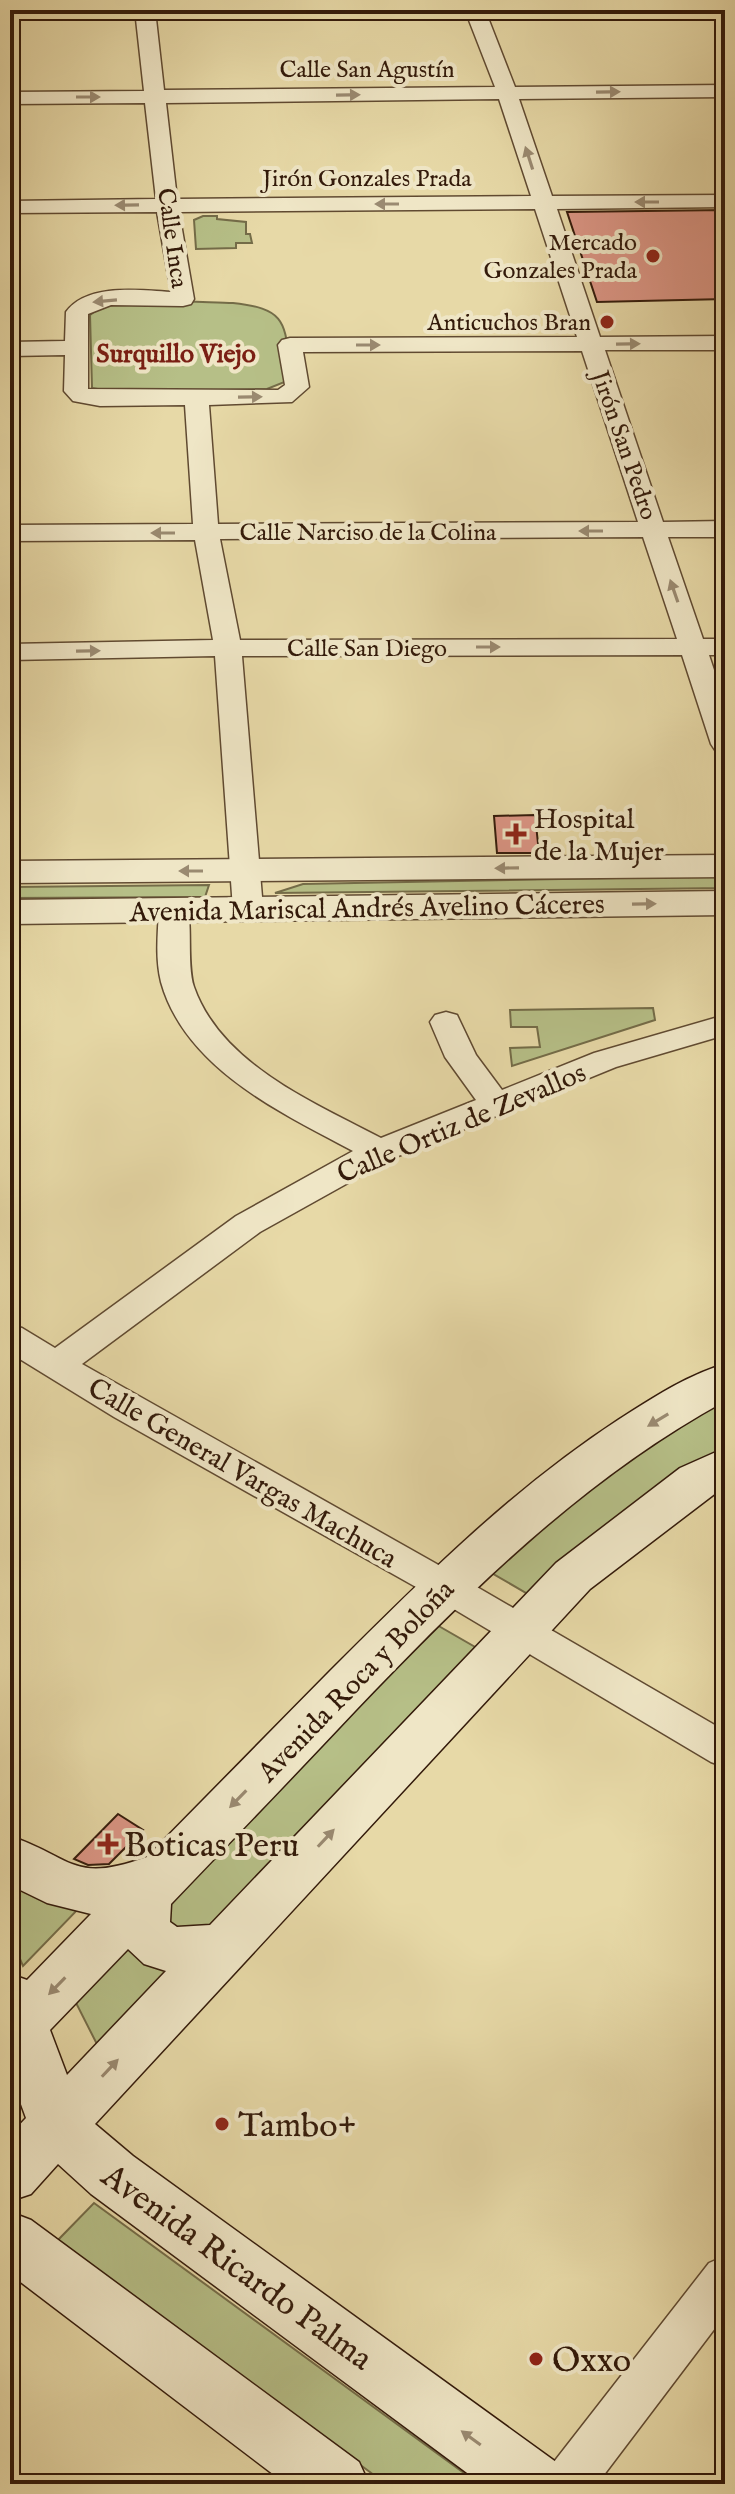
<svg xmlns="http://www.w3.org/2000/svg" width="735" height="2494" font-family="'IM FELL English',serif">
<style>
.green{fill:#b6bf87;stroke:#746c48;stroke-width:2}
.building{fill:#dd9686;stroke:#331a0a;stroke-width:2}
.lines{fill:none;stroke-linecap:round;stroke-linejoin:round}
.minor-casing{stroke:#604a31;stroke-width:3}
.tertiary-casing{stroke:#604a31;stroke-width:3}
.secondary-casing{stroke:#331a0a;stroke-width:3}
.minor{fill:#efe6c6;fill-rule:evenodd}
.tertiary{fill:#efe6c6;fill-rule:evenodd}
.secondary{fill:#efe6c6;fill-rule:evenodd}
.oneway{fill:#9a8a71}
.poi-dot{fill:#8f2418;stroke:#efe6c6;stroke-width:3}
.labels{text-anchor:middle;stroke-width:8;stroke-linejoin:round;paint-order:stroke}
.far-street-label{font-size:24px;fill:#331a0a;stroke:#efe6c6}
.far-poi-label{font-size:24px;fill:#331a0a;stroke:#efe6c6;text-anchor:end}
.far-quarter-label{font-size:26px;font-weight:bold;fill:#7a1f14;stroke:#efe6c6}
.poi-label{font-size:28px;fill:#331a0a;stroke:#efe6c6;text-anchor:start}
.street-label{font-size:28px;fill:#331a0a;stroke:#efe6c6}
.near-poi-label{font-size:34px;fill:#331a0a;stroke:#efe6c6;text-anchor:start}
.near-street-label{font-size:34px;fill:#331a0a;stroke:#efe6c6}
</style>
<rect width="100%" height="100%" fill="#e7d9a7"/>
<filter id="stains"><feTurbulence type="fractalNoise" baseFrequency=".0025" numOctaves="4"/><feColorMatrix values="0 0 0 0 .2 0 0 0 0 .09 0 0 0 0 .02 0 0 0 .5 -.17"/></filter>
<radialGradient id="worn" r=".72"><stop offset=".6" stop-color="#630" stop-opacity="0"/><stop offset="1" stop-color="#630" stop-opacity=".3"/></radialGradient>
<!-- green -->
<path class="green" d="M203,216H217V219L246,222V234H250L252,243H236V248L196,249L194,220Z
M233,303C290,309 284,325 291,374L287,381L267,389L115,392L92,388L90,315C111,294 202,303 233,303Z
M725,876V888L275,893L303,884Z
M209,885L205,897L10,898V887Z
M653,1008L655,1020L512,1066L510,1048L540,1047L537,1027H511L510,1010Z
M725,1392V1449L533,1597L483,1568L539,1517Z
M430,1621L482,1651L211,1937L169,1936L158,1902Z
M10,1875L84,1903L23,1966L10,1936Z
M133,1930L185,1966L103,2056L73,1997Z
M94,2203L479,2484H386L58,2240Z"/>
<!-- building -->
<path class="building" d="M725,210V299L597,302L567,212Z
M535,815L539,853H497L494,816Z
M118,1814L143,1830L109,1864L88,1865L74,1859Z"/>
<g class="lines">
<defs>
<path id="minor" d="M135,10H155L164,90L495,87L465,10H485L515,87L725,85V97L519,99L552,196L725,195V207L557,209L600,337L725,336V350H605L663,522L725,521V537H668L703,639H725V655H709L725,703V752L715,750L711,744L682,655L242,656L263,909L259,915L248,918L237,915L233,909L215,656L10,660V644L213,640L195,540L10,541V525L193,524L185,405L100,406L73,401L64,391L65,355L10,356V342L65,341L66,312C87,283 139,290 171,292L157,212L10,213V201L156,199L145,103L10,104V92L144,91ZM499,99L531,196L177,199L166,103ZM535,209L577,337L290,338L282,340L278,345L285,385L278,390L88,389V314L111,305L183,306L191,304L194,299L179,212ZM582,351L638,522L218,524L209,405L292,402L309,387L303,352ZM643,537L677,639L240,640L220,539Z
M174,900L185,903C194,916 186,964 194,987C221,1064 314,1103 381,1138L476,1100L445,1057L430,1022L435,1015L446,1012L457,1015L476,1055L502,1090L594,1053L725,1015V1035L616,1067L391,1159L260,1232L82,1364L458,1576L725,1731V1767L711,1762L432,1596L114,1417L10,1353V1325L22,1328L55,1348L236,1216L353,1151C281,1113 185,1068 161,982C155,958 158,933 159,909L163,903Z
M725,2256V2315L597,2484H543L550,2467L709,2263Z"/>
<path id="tertiary" d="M725,855V877L10,883V861Z
M725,891V915L10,924V900Z"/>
<path id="secondary" d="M725,1364V1401C581,1480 467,1594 355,1711C294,1776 232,1840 171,1904L170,1922L177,1927L210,1925L556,1563L680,1468L725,1448V1486L590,1589L95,2124L133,2156L556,2462L566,2484H482L91,2194L58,2164L31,2194L10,2201V2135L26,2118L10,2074V1974L27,1980L91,1914L47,1903L10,1885V1836C74,1858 72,1884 147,1857C208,1795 269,1733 330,1671C420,1581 511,1490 618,1420C651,1399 687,1375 725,1364ZM128,1949L144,1964L166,1971L67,2075L50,2030Z
M10,2212L31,2220L359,2462L369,2484H286L10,2274Z"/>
</defs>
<!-- minor casing -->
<use href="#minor" class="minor-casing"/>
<!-- tertiary casing -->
<use href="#tertiary" class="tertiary-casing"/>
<!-- secondary casing -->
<use href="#secondary" class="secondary-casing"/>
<!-- minor -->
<use href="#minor" class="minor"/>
<!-- tertiary -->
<use href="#tertiary" class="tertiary"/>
<!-- secondary -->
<use href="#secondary" class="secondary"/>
</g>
<!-- one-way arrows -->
<defs><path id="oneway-solid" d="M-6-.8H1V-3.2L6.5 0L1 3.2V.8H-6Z" transform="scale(2)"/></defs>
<g class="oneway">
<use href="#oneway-solid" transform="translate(608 92) rotate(-1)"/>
<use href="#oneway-solid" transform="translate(348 95) rotate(-1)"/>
<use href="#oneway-solid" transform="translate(88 97)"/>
<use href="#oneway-solid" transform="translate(529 158) rotate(-108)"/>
<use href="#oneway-solid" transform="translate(647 202) rotate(180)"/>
<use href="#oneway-solid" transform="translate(387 204) rotate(180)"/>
<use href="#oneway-solid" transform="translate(127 205) rotate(179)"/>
<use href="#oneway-solid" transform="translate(105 301) rotate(175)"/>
<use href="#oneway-solid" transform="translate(628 344) rotate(-1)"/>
<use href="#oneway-solid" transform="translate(368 345)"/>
<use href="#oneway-solid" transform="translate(250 397) rotate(-1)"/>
<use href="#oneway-solid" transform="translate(591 531) rotate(180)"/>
<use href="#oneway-solid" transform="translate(163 533) rotate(180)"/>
<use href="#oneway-solid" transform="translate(674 591) rotate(-109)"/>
<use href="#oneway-solid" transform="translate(488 647)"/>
<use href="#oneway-solid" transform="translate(88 651) rotate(-1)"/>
<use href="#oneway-solid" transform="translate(507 868) rotate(179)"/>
<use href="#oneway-solid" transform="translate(191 871) rotate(180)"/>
<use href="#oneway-solid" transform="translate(644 904) rotate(-1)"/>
<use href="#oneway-solid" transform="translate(658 1420) rotate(149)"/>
<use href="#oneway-solid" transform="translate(238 1799) rotate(134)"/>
<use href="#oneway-solid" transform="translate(326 1838) rotate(-47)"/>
<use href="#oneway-solid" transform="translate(57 1986) rotate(134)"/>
<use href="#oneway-solid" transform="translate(110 2068) rotate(-47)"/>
<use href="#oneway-solid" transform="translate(471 2438) rotate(-144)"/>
</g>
<!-- markers -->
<g class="poi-dot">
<circle cx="653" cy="256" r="8"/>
<circle cx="607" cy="322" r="8"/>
<path d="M512 822h8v8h8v8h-8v8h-8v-8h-8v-8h8z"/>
<path d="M104 1832h8v8h8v8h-8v8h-8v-8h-8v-8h8z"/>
<circle cx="222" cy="2124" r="8"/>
<circle cx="536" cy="2359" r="8"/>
</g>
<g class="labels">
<!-- far-street labels -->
<g class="far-street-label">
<text x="367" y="77">Calle San Agustín</text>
<text x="367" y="186">Jirón Gonzales Prada</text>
<text transform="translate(173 238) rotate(82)" y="8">Calle Inca</text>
<text transform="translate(625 445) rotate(71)" y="8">Jirón San Pedro</text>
<text x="368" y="540">Calle Narciso de la Colina</text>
<text x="367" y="656">Calle San Diego</text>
</g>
<!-- far-poi labels -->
<g class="far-poi-label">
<text x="637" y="250">Mercado<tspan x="637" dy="28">Gonzales Prada</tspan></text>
<text x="591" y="330">Anticuchos Bran</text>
</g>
<!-- far-quarter labels -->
<g class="far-quarter-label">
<text x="176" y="362">Surquillo Viejo</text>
</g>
<!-- poi labels -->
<g class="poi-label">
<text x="534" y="828">Hospital<tspan x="534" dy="32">de la Mujer</tspan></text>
</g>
<!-- street labels -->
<g class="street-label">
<text transform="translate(367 907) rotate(-1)" y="10">Avenida Mariscal Andrés Avelino Cáceres</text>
<text transform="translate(461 1122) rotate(-23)" y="10">Calle Ortiz de Zevallos</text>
<text transform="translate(243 1472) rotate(30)" y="10">Calle General Vargas Machuca</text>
<text transform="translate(355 1680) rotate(-46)" y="10">Avenida Roca y Boloña</text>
</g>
<!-- near-poi labels -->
<g class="near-poi-label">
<text x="124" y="1856">Boticas Peru</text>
<text x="238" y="2136">Tambo+</text>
<text x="552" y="2371">Oxxo</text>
</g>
<!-- near-street labels -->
<g class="near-street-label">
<text transform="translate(238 2266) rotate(36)" y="12">Avenida Ricardo Palma</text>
</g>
</g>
<!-- margin -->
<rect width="735" height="2494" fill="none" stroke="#e7d9a7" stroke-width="40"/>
<rect x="12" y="12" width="711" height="2470" fill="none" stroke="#331a0a" stroke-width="4"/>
<rect x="20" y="20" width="695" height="2454" fill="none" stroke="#331a0a" stroke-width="2"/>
<rect width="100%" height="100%" filter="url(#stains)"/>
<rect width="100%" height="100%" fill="url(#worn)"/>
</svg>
